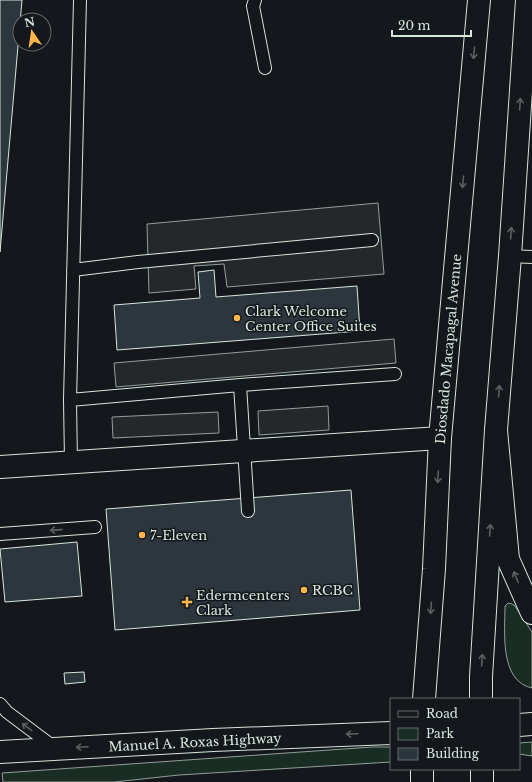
<svg xmlns="http://www.w3.org/2000/svg" width="532" height="782" font-family="'Libre Baskerville',serif">
<style>
.green{fill:#1a2d24;stroke:#939e99}
.parking{fill:#24282b;stroke:#939e99}
.building{fill:#2c363c;stroke:#d8e6dc}
.lines{fill:none;stroke-linecap:round;stroke-linejoin:round}
.service-casing{stroke:#d8e6dc;stroke-width:14}
.minor-casing{stroke:#d8e6dc;stroke-width:24}
.secondary-casing{stroke:#d8e6dc;stroke-width:24}
.primary-casing{stroke:#d8e6dc;stroke-width:24}
.service{stroke:#14181c;stroke-width:12}
.minor{stroke:#14181c;stroke-width:22}
.secondary{stroke:#14181c;stroke-width:22}
.primary{stroke:#14181c;stroke-width:22}
.oneway{stroke:#59605f}
.poi-dot{fill:#ffb74d;stroke:#14181c;stroke-width:1.5}
.labels{text-anchor:middle;stroke-width:3;stroke-linejoin:round;paint-order:stroke}
.poi-label{font-size:13px;fill:#d8e6dc;stroke:#14181c;text-anchor:start}
.street-label{font-size:13px;fill:#d8e6dc;stroke:#14181c}
</style>
<rect width="100%" height="100%" fill="#14181c"/>
<!-- green -->
<path class="green" d="M508,603L512,604L515,606L532,632V688C499,681 505,631 505,606Z
M532,742V756L519,754V743Z
M372,747H391V762L179,775L114,782H3L2,773Z"/>
<!-- parking -->
<path class="parking" d="M378,203L384,274L227,287L224,264L194,266L196,289L149,293L147,224Z
M394,339L396,363L116,387L114,363Z
M328,406L329,430L259,435L258,411Z
M218,412L219,433L113,438L112,417Z"/>
<!-- building -->
<path class="building" d="M0,0H22L0,252Z
M214,270L216,297L357,286L360,331L117,350L114,305L200,298L198,272Z
M351,490L360,610L115,630L106,509Z
M77,542L82,596L5,602L0,549Z
M84,672L85,682L65,684L64,673Z"/>
<g class="lines">
<defs>
<path id="service" d="M255,0L253,6L265,68
M510,256L532,257
M73,270L138,262L372,240
M240,385L248,511
M70,400L240,385L395,374
M71,462L70,400L80,0
M0,534L95,527
M0,704L7,712L55,748"/>
<path id="minor" d="M0,467L440,438"/>
<path id="secondary" d="M424,699L434,569L440,438L479,0
M481,699V677L496,430L510,256L527,0
M482,769V782
M422,782V769"/>
<path id="primary" d="M496,430L508,559L532,613
M519,725L532,724
M0,752L213,740L391,733"/>
</defs>
<!-- service casing -->
<use href="#service" class="service-casing"/>
<!-- minor casing -->
<use href="#minor" class="minor-casing"/>
<!-- secondary casing -->
<use href="#secondary" class="secondary-casing"/>
<!-- primary casing -->
<use href="#primary" class="primary-casing"/>
<!-- service -->
<use href="#service" class="service"/>
<!-- minor -->
<use href="#minor" class="minor"/>
<!-- secondary -->
<use href="#secondary" class="secondary"/>
<!-- primary -->
<use href="#primary" class="primary"/>
</g>
<!-- one-way arrows -->
<defs><path id="oneway-shaft" d="M-6 0H5M1.5-3L5.5 0L1.5 3" fill="none" stroke-width="1.6" stroke-linecap="round" stroke-linejoin="round"/></defs>
<g class="oneway">
<use href="#oneway-shaft" transform="translate(474 53) rotate(95)"/>
<use href="#oneway-shaft" transform="translate(520 104) rotate(-86)"/>
<use href="#oneway-shaft" transform="translate(463 182) rotate(95)"/>
<use href="#oneway-shaft" transform="translate(511 233) rotate(-86)"/>
<use href="#oneway-shaft" transform="translate(499 391) rotate(-86)"/>
<use href="#oneway-shaft" transform="translate(438 477) rotate(93)"/>
<use href="#oneway-shaft" transform="translate(56 530) rotate(176)"/>
<use href="#oneway-shaft" transform="translate(490 530) rotate(-86)"/>
<use href="#oneway-shaft" transform="translate(516 577) rotate(-113)"/>
<use href="#oneway-shaft" transform="translate(431 608) rotate(94)"/>
<use href="#oneway-shaft" transform="translate(482 660) rotate(-86)"/>
<use href="#oneway-shaft" transform="translate(27 727) rotate(-143)"/>
<use href="#oneway-shaft" transform="translate(352 734) rotate(178)"/>
<use href="#oneway-shaft" transform="translate(82 747) rotate(177)"/>
</g>
<!-- markers -->
<g class="poi-dot">
<circle cx="237" cy="318" r="4"/>
<circle cx="142" cy="535" r="4"/>
<circle cx="304" cy="590" r="4"/>
<path d="M185 596h4v4h4v4h-4v4h-4v-4h-4v-4h4z"/>
</g>
<g class="labels">
<!-- poi labels -->
<g class="poi-label">
<text x="245" y="316">Clark Welcome<tspan x="245" dy="15">Center Office Suites</tspan></text>
<text x="150" y="540">7-Eleven</text>
<text x="312" y="595">RCBC</text>
<text x="196" y="600">Edermcenters<tspan x="196" dy="15">Clark</tspan></text>
</g>
<!-- street labels -->
<g class="street-label">
<text transform="translate(448 349) rotate(-85)" y="5">Diosdado Macapagal Avenue</text>
<text transform="translate(195 742) rotate(-3)" y="5">Manuel A. Roxas Highway</text>
</g>
</g>
<!-- legend -->
<rect x="390" y="698" width="130" height="72" fill="#14181c" stroke="#626a69"/>
<rect x="398" y="711" width="20" height="6" fill="#14181c" stroke="#626a69"/>
<text x="426" y="718" font-size="12" fill="#d8e6dc">Road</text>
<rect x="398" y="728" width="20" height="12" fill="#1a2d24" stroke="#626a69"/>
<text x="426" y="738" font-size="12" fill="#d8e6dc">Park</text>
<rect x="398" y="748" width="20" height="12" fill="#2c363c" stroke="#626a69"/>
<text x="426" y="758" font-size="12" fill="#d8e6dc">Building</text>
<!-- north arrow -->
<g transform="translate(32 32) rotate(347)"><circle r="19" fill="#14181c" stroke="#626a69"/>
<path d="M0-3L7 15L0 10L-7 15Z" fill="#ffb74d"/>
<text y="-6" font-size="11" font-weight="bold" text-anchor="middle" fill="#d8e6dc">N</text>
</g>
<!-- scale -->
<path d="M392 30v6h79v-6" fill="none" stroke="#d8e6dc" stroke-width="2"/>
<text x="398" y="30" font-size="12" fill="#d8e6dc" stroke="#14181c" stroke-width="3" paint-order="stroke">20 m</text>
</svg>
